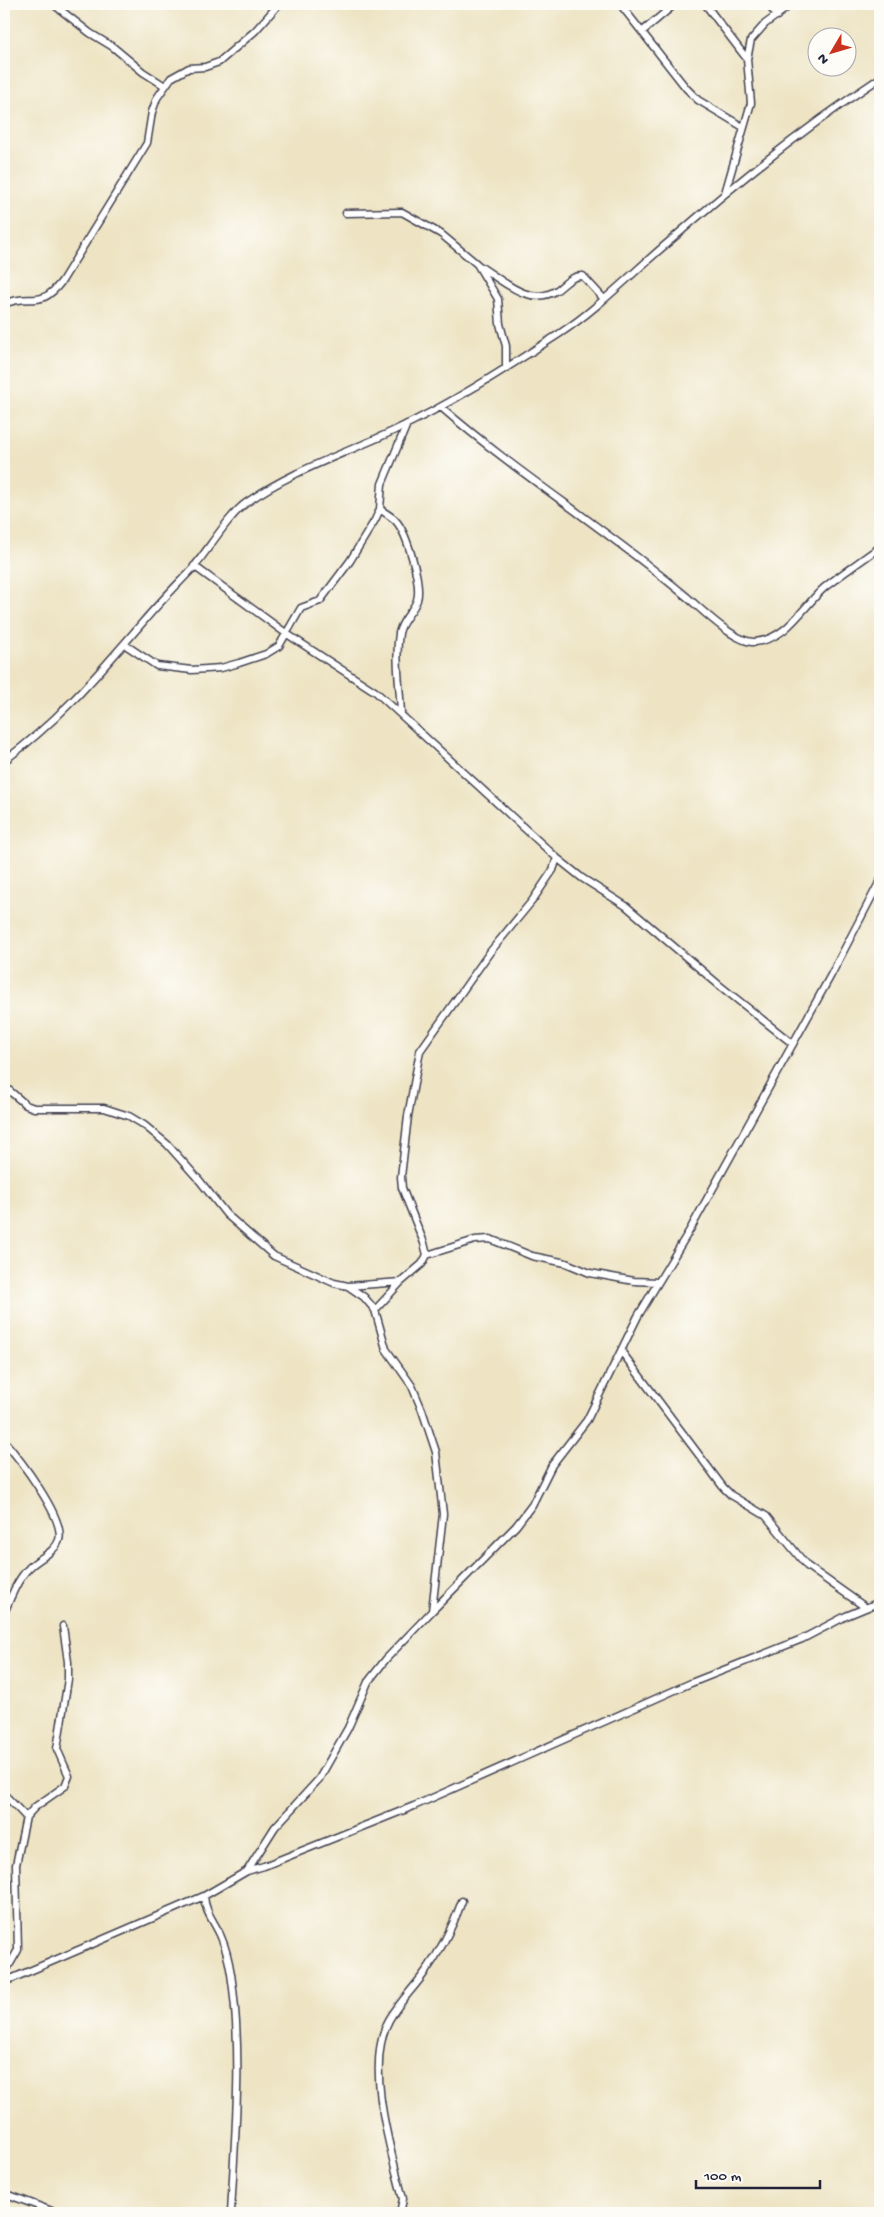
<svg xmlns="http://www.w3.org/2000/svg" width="884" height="2217" font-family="'Gochi Hand',sans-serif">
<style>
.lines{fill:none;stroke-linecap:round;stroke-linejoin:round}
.street-casing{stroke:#413f50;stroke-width:9}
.street{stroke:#fff;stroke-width:6}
</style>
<rect width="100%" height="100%" fill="#fdfcf7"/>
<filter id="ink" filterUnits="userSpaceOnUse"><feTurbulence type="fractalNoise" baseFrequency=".02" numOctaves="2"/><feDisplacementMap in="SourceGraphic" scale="10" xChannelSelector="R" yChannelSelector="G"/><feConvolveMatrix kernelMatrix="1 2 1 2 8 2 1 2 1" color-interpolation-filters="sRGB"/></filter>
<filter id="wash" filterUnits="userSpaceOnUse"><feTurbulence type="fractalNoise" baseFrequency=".0096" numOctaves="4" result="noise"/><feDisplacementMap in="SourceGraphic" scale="20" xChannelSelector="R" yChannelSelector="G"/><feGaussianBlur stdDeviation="1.12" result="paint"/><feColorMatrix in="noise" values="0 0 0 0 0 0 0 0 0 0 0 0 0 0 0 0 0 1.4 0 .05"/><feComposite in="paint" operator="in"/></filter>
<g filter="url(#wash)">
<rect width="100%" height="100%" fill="#eee4c4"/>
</g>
<g filter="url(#ink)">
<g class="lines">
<defs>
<path id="street" d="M53,4L90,33L113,47L143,72L165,86
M620,4L686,88L698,100L743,127
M705,4L747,59
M768,4L777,16
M643,31L675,4
M725,193L751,103L747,59L751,40L765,24L792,4
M346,213L402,212L441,234L477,264L498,299L500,324L506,346V367
M478,265C501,279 529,308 557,290C565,284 572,275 583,276L604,299
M4,304C32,292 39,311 62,281L147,143L152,112L157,98L171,78L189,68L205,67L219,62L255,31L279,4
M441,407C519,475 607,529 687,597C701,609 735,643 755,642C788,639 803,606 825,587C843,573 862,560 880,547
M380,509C385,513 391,516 395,520C407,532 422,584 417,600C413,612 402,619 399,633C395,659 400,687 401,714
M194,566L287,634L376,692L557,858L582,878L626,906L719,985L793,1044
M124,644L157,666L192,670L221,668L239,663L266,654L279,646L301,608L320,601L350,561L375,520L380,509L382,484L407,424
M4,761C61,719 97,675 143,622C159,603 176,586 193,568C208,550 229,515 246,503C291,471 344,454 393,431C451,404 505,369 559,334C599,308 634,271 671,240C737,182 807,126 880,78
M4,1086L26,1105L34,1108H104L129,1116L144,1125L167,1144L200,1181L226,1214L274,1256L334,1283L348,1286L364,1297L375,1310L386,1349L412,1386L422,1410L436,1452L443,1514L432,1611L386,1659L368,1682L348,1728L319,1779L275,1827L247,1871L204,1896L4,1982
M427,1255L475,1240L490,1239L532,1256L566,1263L590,1273L634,1281L658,1282
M348,1286L401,1282
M375,1310L401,1282L422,1264L427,1255L424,1243L402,1188L401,1177L408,1116L420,1051L490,952L532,901L553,870L557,858
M621,1351L723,1487L731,1495L766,1516L807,1566L865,1607
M4,1441C18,1457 66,1519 59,1540C55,1553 36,1559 28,1569C17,1580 10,1599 4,1613
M432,1611L516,1526L532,1505L552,1465L587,1420L638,1316L691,1228L831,975L880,881
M4,1794L26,1817
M247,1871L264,1866L414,1806L691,1683L802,1639L846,1616L880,1602
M204,1896C205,1913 215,1922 221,1937C226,1948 229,1962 231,1974C243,2052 235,2135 231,2213
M4,1981L7,1969L18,1950L16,1865L26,1817L35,1807L65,1786L69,1776L57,1749L68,1679V1662L63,1626
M4,2193L57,2213
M400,2213L403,2199C391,2151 364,2065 389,2020C398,2004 412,1990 423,1975C441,1951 452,1928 462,1901"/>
</defs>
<!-- street casing -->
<use href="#street" class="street-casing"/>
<!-- street -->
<use href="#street" class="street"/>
</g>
</g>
<!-- margin -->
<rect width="884" height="2217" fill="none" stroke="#fdfcf7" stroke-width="20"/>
<!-- north arrow -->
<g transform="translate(832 52) rotate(232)"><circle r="24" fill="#fdfcf7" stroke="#a5a5ac"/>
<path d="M0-4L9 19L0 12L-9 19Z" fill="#c8321e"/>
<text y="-8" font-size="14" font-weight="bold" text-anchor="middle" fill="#22223b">N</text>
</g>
<!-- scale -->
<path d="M696 2180v8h124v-8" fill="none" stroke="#22223b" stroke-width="2.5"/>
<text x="704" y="2180" font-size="15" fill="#22223b" stroke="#fdfcf7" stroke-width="4" paint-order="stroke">100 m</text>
</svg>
